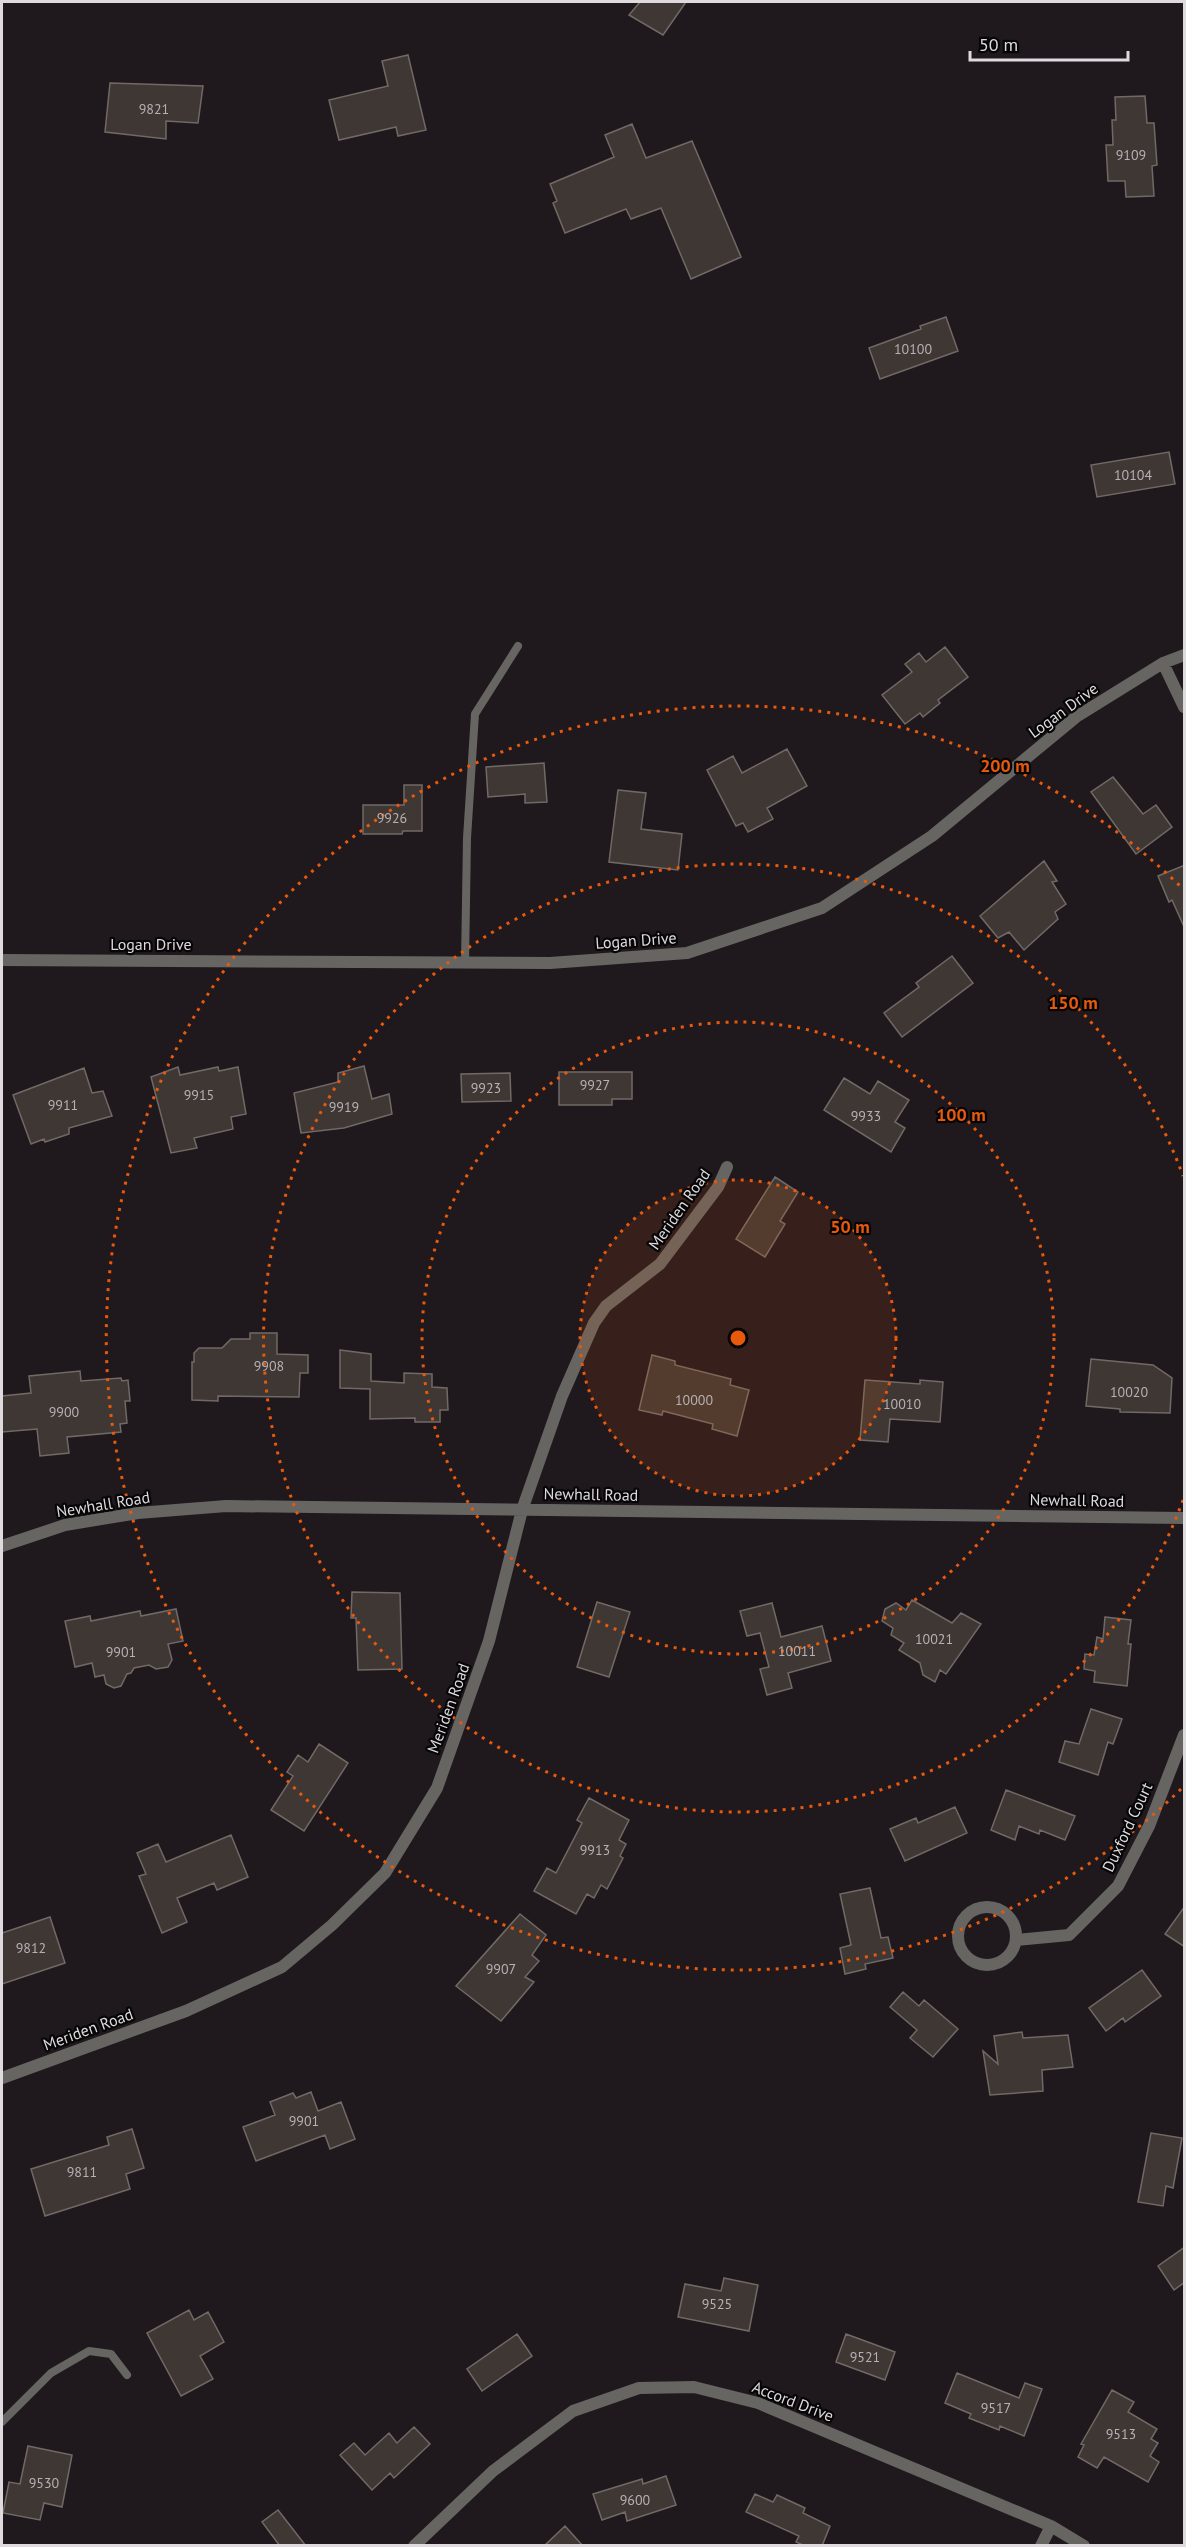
<svg xmlns="http://www.w3.org/2000/svg" width="1186" height="2547" font-family="'PT Sans',sans-serif">
<style>
.building{fill:#3f3734;stroke:#716965;stroke-width:1.5}
.lines{fill:none;stroke-linecap:round;stroke-linejoin:round}
.lane{stroke:#676562;stroke-width:8}
.street{stroke:#676562;stroke-width:12}
.ring{fill:none;stroke:#e8590c;stroke-width:3;stroke-dasharray:3 6}
.labels{text-anchor:middle;stroke-width:4.5;stroke-linejoin:round;paint-order:stroke}
.number-label{font-size:14px;fill:#b6b1b4}
.street-label{font-size:16px;fill:#dedade;stroke:#070607}
.centre{fill:#e8590c;stroke:#070607;stroke-width:3}
.ring-label{font-size:18px;text-anchor:middle;font-weight:bold;fill:#e8590c;stroke:#070607;stroke-width:4.5;stroke-linejoin:round;paint-order:stroke}
</style>
<rect width="100%" height="100%" fill="#1f191e"/>
<!-- building -->
<path class="building" d="M640,2H686L663,35L629,15Z
M408,55L426,130L398,136L396,127L339,140L329,100L388,86L382,61Z
M110,83L203,86L198,123L166,121V139L105,132Z
M1145,96L1147,123H1154L1157,165L1152,166L1154,196L1126,197L1125,181H1108L1106,145H1113L1112,120H1116L1115,97Z
M632,124L646,158L692,141L741,257L691,279L661,208L631,219L626,209L565,233L553,203L557,201L550,184L614,157L605,135Z
M946,317L958,351L880,379L869,348L921,329L920,326Z
M1169,452L1175,484L1097,497L1091,465Z
M945,647L968,677L938,700L940,703L923,717L920,713L905,724L882,695L912,672L905,664L919,653L926,662Z
M787,749L807,786L767,808L773,819L748,832L743,823L736,826L707,770L733,756L742,773Z
M544,763L547,802L525,803V794L488,797L486,767Z
M1113,777L1143,814L1156,805L1172,827L1136,854L1091,792Z
M404,785H422V831H403L402,834H363V805H404Z
M618,790L646,793L641,829L682,834L678,870L609,862Z
M1044,861L1057,881L1052,882L1066,904L1055,912L1058,919L1024,950L1009,932L998,938L980,916Z
M1185,865V929L1172,900L1169,902L1158,876Z
M952,956L973,983L902,1037L884,1013L919,987L916,983Z
M364,1066L372,1099L389,1094L392,1114L344,1128L301,1133L294,1093L338,1082V1073Z
M178,1067L180,1075L218,1067L219,1071L238,1067L246,1114L231,1117L233,1129L194,1138L197,1148L171,1153L151,1077Z
M84,1068L92,1093L103,1091L112,1116L69,1128V1134L45,1142L44,1139L31,1144L13,1095Z
M559,1072H632V1099H612V1105H559Z
M510,1073L511,1101L462,1102L461,1074Z
M844,1078L870,1094L878,1081L909,1100L895,1122L905,1128L891,1152L824,1110Z
M775,1177L798,1192L780,1221L785,1224L765,1257L736,1239Z
M250,1333H277V1354L308,1355V1373H300L299,1397L218,1396V1401L192,1400V1362H194V1353L199,1348H222L231,1339H250Z
M340,1350L371,1354V1381L404,1383V1373L432,1374V1387L447,1388L448,1410H440V1422H415V1418L370,1419V1389L340,1388Z
M652,1355L675,1361V1365L731,1379L730,1385L749,1390L737,1436L712,1429L713,1424L663,1411L662,1415L639,1410Z
M1091,1359L1153,1365L1172,1378L1170,1413L1120,1412V1409L1086,1406Z
M80,1371L81,1381L121,1378L122,1381L128,1380L130,1401H125L127,1423L120,1424L121,1432L67,1437L69,1453L40,1456L37,1429L2,1432V1396L31,1393L29,1376Z
M865,1380L920,1384V1380L943,1382L940,1422L890,1419L888,1442L860,1440Z
M352,1592L400,1593L402,1669L358,1670L356,1618H351Z
M912,1600L952,1623L961,1613L981,1624L946,1674L940,1670L935,1682L923,1675L920,1663L899,1650L904,1643L891,1635L893,1628L882,1621L885,1609L896,1603L906,1610Z
M597,1602L630,1612L609,1677L577,1667Z
M772,1603L781,1637L822,1626L831,1661L788,1673L792,1688L767,1695L760,1669L769,1667L760,1633L747,1636L740,1611Z
M176,1609L183,1641L168,1644L172,1660L168,1667L156,1669L149,1665L134,1668L131,1673L127,1674L121,1686L114,1688L106,1684L104,1675L95,1677L92,1663L75,1667L65,1621L90,1616L91,1621L140,1611L141,1616Z
M1105,1617L1131,1620L1128,1644H1131L1127,1686L1094,1682L1095,1671L1084,1669L1085,1654L1094,1655L1097,1637L1103,1639Z
M1091,1709L1122,1719L1113,1744L1108,1742L1098,1775L1059,1762L1065,1741L1079,1744Z
M319,1744L348,1763L304,1831L271,1810L293,1776L287,1772L298,1755L308,1762Z
M1006,1790L1075,1816L1065,1840L1040,1830L1039,1834L1019,1826L1015,1840L991,1830Z
M589,1798L629,1820L619,1840L626,1844L620,1856L623,1858L607,1889L601,1885L594,1898L587,1894L576,1914L534,1891L547,1868L556,1873L582,1823L577,1820Z
M955,1807L967,1833L905,1861L890,1829L916,1818L918,1823Z
M231,1835L248,1877L217,1890L214,1883L177,1898L187,1922L162,1933L139,1876L146,1874L137,1853L158,1844L166,1862Z
M870,1888L881,1938L888,1937L893,1958L865,1964L866,1969L845,1974L840,1948L851,1945L840,1894Z
M1185,1906V1947L1165,1934Z
M520,1914L546,1935L532,1955L539,1961L525,1977L534,1982L501,2021L456,1986Z
M50,1917L65,1963L2,1984V1933Z
M1142,1970L1161,1996L1125,2022L1123,2018L1106,2031L1089,2008Z
M903,1992L919,2006L924,2000L958,2029L933,2057L910,2038L917,2030L890,2007Z
M1022,2032L1023,2038L1068,2035L1073,2067L1042,2070L1043,2091L990,2095L983,2051L998,2064L994,2036Z
M311,2092L318,2111L341,2102L355,2139L330,2149L325,2135L256,2161L243,2127L275,2115L270,2102L293,2093L296,2098Z
M132,2129L144,2168L126,2174L130,2189L45,2216L31,2169L109,2145L107,2137Z
M1151,2133L1182,2138L1173,2188L1166,2186L1163,2206L1138,2202Z
M1185,2247V2282L1174,2290L1158,2266Z
M724,2278L758,2285L749,2331L678,2317L685,2284L721,2291Z
M189,2310L194,2320L208,2312L224,2342L200,2356L213,2379L181,2396L147,2333Z
M517,2334L532,2356L482,2391L467,2369Z
M846,2334L895,2352L885,2380L836,2362Z
M957,2373L1019,2398L1025,2383L1042,2389L1024,2436L1000,2426L999,2430L969,2418L971,2414L945,2403Z
M1112,2390L1134,2402L1128,2412L1157,2429L1151,2439L1158,2443L1150,2456L1159,2462L1148,2482L1104,2457L1097,2468L1078,2457L1084,2445L1081,2444Z
M414,2427L430,2444L394,2478L390,2473L372,2490L340,2455L354,2443L365,2455L389,2433L397,2443Z
M28,2446L72,2455L62,2507L44,2503L40,2520L3,2513L9,2482L20,2484Z
M666,2476L676,2505L627,2521L625,2512L602,2520L593,2494L642,2479L643,2484Z
M755,2494L773,2502L777,2495L805,2508L803,2513L830,2526L822,2546H805L796,2542L799,2536L746,2512Z
M278,2510L306,2546H280L262,2522Z
M565,2526L583,2546H544Z"/>
<g class="lines">
<!-- lane -->
<path class="lane" d="M465,963L467,838L475,714L518,646
M2,2422L51,2373L89,2351L111,2354L127,2375"/>
<!-- street -->
<path class="street" d="M1163,663L1184,707
M2,960L550,963L687,953L822,908L932,836L1076,717L1163,663L1184,655
M2,1546L65,1525L138,1513L226,1506L1184,1518
M958 1936a29 29 0 1 1 58 0a29 29 0 1 1-58 0Z
M1016,1940L1069,1935L1118,1886L1149,1826L1184,1735
M2,2078L186,2011L282,1967L332,1925L385,1873L437,1788L489,1641L522,1510L562,1396L594,1323L606,1306L660,1264L718,1187L727,1167
M414,2546L493,2471L573,2411L639,2388L694,2387L758,2403L1051,2526L1084,2546
M1041,2546L1051,2526"/>
</g>
<!-- distance rings -->
<circle cx="738" cy="1338" r="158" fill="#e8590c" fill-opacity=".12"/>
<g class="ring">
<circle cx="738" cy="1338" r="158"/>
<circle cx="738" cy="1338" r="316"/>
<path d="M1183 1500A474 474 0 1 1 1183 1176"/>
<path d="M1181 1789A632 632 0 1 1 1181 887"/>
</g>
<g class="labels">
<!-- number labels -->
<g class="number-label">
<text x="154" y="114">9821</text>
<text x="1131" y="160">9109</text>
<text x="913" y="354">10100</text>
<text x="1133" y="480">10104</text>
<text x="392" y="823">9926</text>
<text x="595" y="1090">9927</text>
<text x="486" y="1093">9923</text>
<text x="199" y="1100">9915</text>
<text x="63" y="1110">9911</text>
<text x="344" y="1112">9919</text>
<text x="866" y="1121">9933</text>
<text x="269" y="1371">9908</text>
<text x="1129" y="1397">10020</text>
<text x="694" y="1405">10000</text>
<text x="902" y="1409">10010</text>
<text x="64" y="1417">9900</text>
<text x="934" y="1644">10021</text>
<text x="797" y="1656">10011</text>
<text x="121" y="1657">9901</text>
<text x="595" y="1855">9913</text>
<text x="31" y="1953">9812</text>
<text x="501" y="1974">9907</text>
<text x="304" y="2126">9901</text>
<text x="82" y="2177">9811</text>
<text x="717" y="2309">9525</text>
<text x="865" y="2362">9521</text>
<text x="996" y="2413">9517</text>
<text x="1121" y="2439">9513</text>
<text x="44" y="2488">9530</text>
<text x="635" y="2505">9600</text>
</g>
<!-- street labels -->
<g class="street-label">
<text transform="translate(1063 710) rotate(-36)" y="6">Logan Drive</text>
<text transform="translate(636 940) rotate(-4)" y="6">Logan Drive</text>
<text x="151" y="950">Logan Drive</text>
<text transform="translate(679 1209) rotate(-55)" y="6">Meriden Road</text>
<text transform="translate(591 1494) rotate(1)" y="6">Newhall Road</text>
<text transform="translate(1077 1500) rotate(1)" y="6">Newhall Road</text>
<text transform="translate(103 1504) rotate(-9)" y="6">Newhall Road</text>
<text transform="translate(448 1708) rotate(-70)" y="6">Meriden Road</text>
<text transform="translate(1127 1827) rotate(-65)" y="6">Duxford Court</text>
<text transform="translate(88 2029) rotate(-20)" y="6">Meriden Road</text>
<text transform="translate(793 2401) rotate(21)" y="6">Accord Drive</text>
</g>
</g>
<circle cx="738" cy="1338" r="9" class="centre"/>
<g class="ring-label">
<text x="1005" y="772">200 m</text>
<text x="1073" y="1009">150 m</text>
<text x="961" y="1121">100 m</text>
<text x="850" y="1233">50 m</text>
</g>
<!-- border -->
<rect width="1186" height="2547" fill="none" stroke="#dedade" stroke-width="6"/>
<!-- scale -->
<path d="M970 51v9h158v-9" fill="none" stroke="#dedade" stroke-width="3"/>
<text x="979" y="51" font-size="18" fill="#dedade" stroke="#070607" stroke-width="4.5" paint-order="stroke">50 m</text>
</svg>
